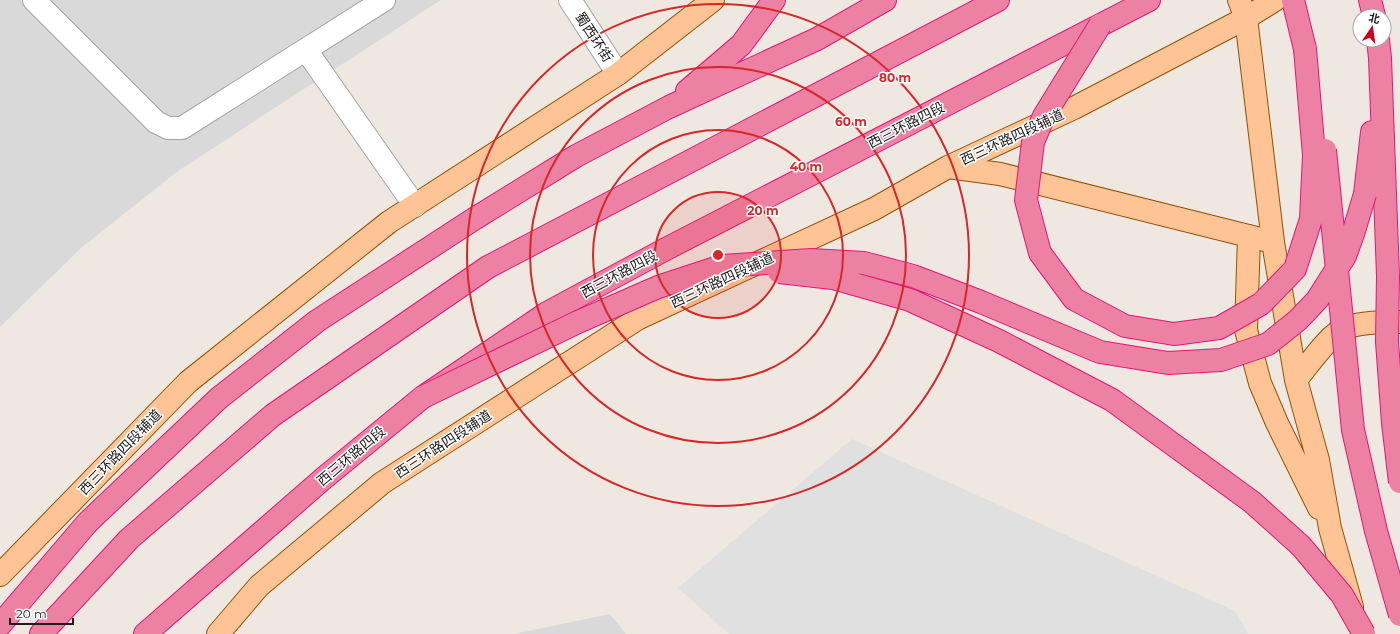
<svg xmlns="http://www.w3.org/2000/svg" width="1400" height="634" font-family="Montserrat,'Noto Sans SC',sans-serif">
<style>
.residential{fill:#dad9d9}
.parking{fill:#e0e0e0}
.lines{fill:none;stroke-linecap:round;stroke-linejoin:round}
.minor-casing{stroke:#a3a3a3;stroke-width:24}
.major-casing{stroke:#945100;stroke-width:24}
.highway-casing{stroke:#e41677;stroke-width:24}
.minor{stroke:#fff;stroke-width:22}
.major{stroke:#ffc495;stroke-width:22}
.highway{stroke:#ed81a3;stroke-width:22}
.highway-bridge-casing{stroke:#e41677;stroke-width:24;stroke-linecap:butt}
.highway-bridge{stroke:#ed81a3;stroke-width:22}
.ring{fill:none;stroke:#d62828;stroke-width:2}
.labels{text-anchor:middle;stroke-width:3;stroke-linejoin:round;paint-order:stroke}
.street-label{font-size:14px;fill:#1c1c1c;stroke:#fff}
.centre{fill:#d62828;stroke:#fff;stroke-width:2}
.ring-label{font-size:12px;text-anchor:middle;font-weight:bold;fill:#d62828;stroke:#fff;stroke-width:3;stroke-linejoin:round;paint-order:stroke}
</style>
<rect width="100%" height="100%" fill="#efe8e1"/>
<!-- residential -->
<path class="residential" d="M0,0H441L178,171L81,248L0,327Z
M610,614L626,634H514Z"/>
<!-- parking -->
<path class="parking" d="M852,439L1235,611L1248,634H729L678,588Z"/>
<g class="lines">
<defs>
<path id="minor" d="M34,0L156,122L168,128H182L384,0
M570,0L618,74
M306,50L415,206"/>
<path id="major" d="M1239,0L1246,18L1273,242L1296,380L1318,460L1330,528L1352,607
M948,167L1000,174L1273,242
M1249,236L1246,330L1260,383L1277,423L1319,508
M1296,380C1307,367 1330,333 1345,328C1361,322 1383,322 1400,322
M0,575L188,382L389,222L618,74L713,0
M218,634L259,586L382,483L639,318L874,209L948,167L1074,108L1246,18L1275,0"/>
<path id="highway" d="M1293,0L1305,49
M1370,0L1374,16
M1378,40L1380,58L1388,276
M687,91L741,45L774,0
M1365,194L1372,132
M0,625L88,522L219,398L317,321L474,219L576,156L669,107L817,39L885,0
M41,634L129,539L273,415L488,267L998,0
M145,634L324,478L423,397L547,313L666,249L1149,0"/>
</defs>
<!-- minor casing -->
<use href="#minor" class="minor-casing"/>
<!-- major casing -->
<use href="#major" class="major-casing"/>
<!-- highway casing -->
<use href="#highway" class="highway-casing"/>
<!-- minor -->
<use href="#minor" class="minor"/>
<!-- major -->
<use href="#major" class="major"/>
<!-- highway -->
<use href="#highway" class="highway"/>
<defs>
<path id="highway-bridge" d="M1100,25L1044,116L1033,142L1026,200L1040,253L1074,299L1125,326L1174,334L1219,328L1261,304L1295,269L1311,219L1314,155L1305,49
M1325,150L1353,430L1376,531L1400,615
M779,272L833,278L910,300L999,341L1112,400L1252,502L1301,546L1342,595L1364,634
M1388,276L1387,342L1393,423L1400,482
M423,397L578,322L658,287L722,266L811,260L864,263L913,276L981,302L1100,352L1168,363L1221,360L1268,344L1298,320L1317,300L1345,256L1353,234L1365,194"/>
</defs>
<!-- highway-bridge casing -->
<use href="#highway-bridge" class="highway-bridge-casing"/>
<!-- highway-bridge -->
<use href="#highway-bridge" class="highway-bridge"/>
</g>
<!-- distance rings -->
<circle cx="718" cy="255" r="63" fill="#d62828" fill-opacity=".12"/>
<g class="ring">
<circle cx="718" cy="255" r="63"/>
<circle cx="718" cy="255" r="125"/>
<circle cx="718" cy="255" r="188"/>
<circle cx="718" cy="255" r="251"/>
</g>
<g class="labels">
<!-- street labels -->
<g class="street-label">
<text transform="translate(594 37) rotate(57)" y="5">蜀西环街</text>
<text transform="translate(906 125) rotate(-27)" y="5">西三环路四段</text>
<text transform="translate(1012 137) rotate(-25)" y="5">西三环路四段辅道</text>
<text transform="translate(619 274) rotate(-28)" y="5">西三环路四段</text>
<text transform="translate(722 280) rotate(-25)" y="5">西三环路四段辅道</text>
<text transform="translate(443 444) rotate(-33)" y="5">西三环路四段辅道</text>
<text transform="translate(120 452) rotate(-46)" y="5">西三环路四段辅道</text>
<text transform="translate(351 456) rotate(-40)" y="5">西三环路四段</text>
</g>
</g>
<circle cx="718" cy="255" r="6" class="centre"/>
<g class="ring-label">
<text x="895" y="82">80 m</text>
<text x="851" y="126">60 m</text>
<text x="806" y="171">40 m</text>
<text x="763" y="215">20 m</text>
</g>
<!-- north arrow -->
<g transform="translate(1372 28) rotate(13)"><circle r="19" fill="#ffffff" stroke="#a4a4a4"/>
<path d="M0-3L7 15L0 10L-7 15Z" fill="#c80019"/>
<text y="-6" font-size="11" font-weight="bold" text-anchor="middle" fill="#1c1c1c">北</text>
</g>
<!-- scale -->
<path d="M10 618v6h63v-6" fill="none" stroke="#1c1c1c" stroke-width="2"/>
<text x="16" y="618" font-size="12" fill="#1c1c1c" stroke="#ffffff" stroke-width="3" paint-order="stroke">20 m</text>
</svg>
